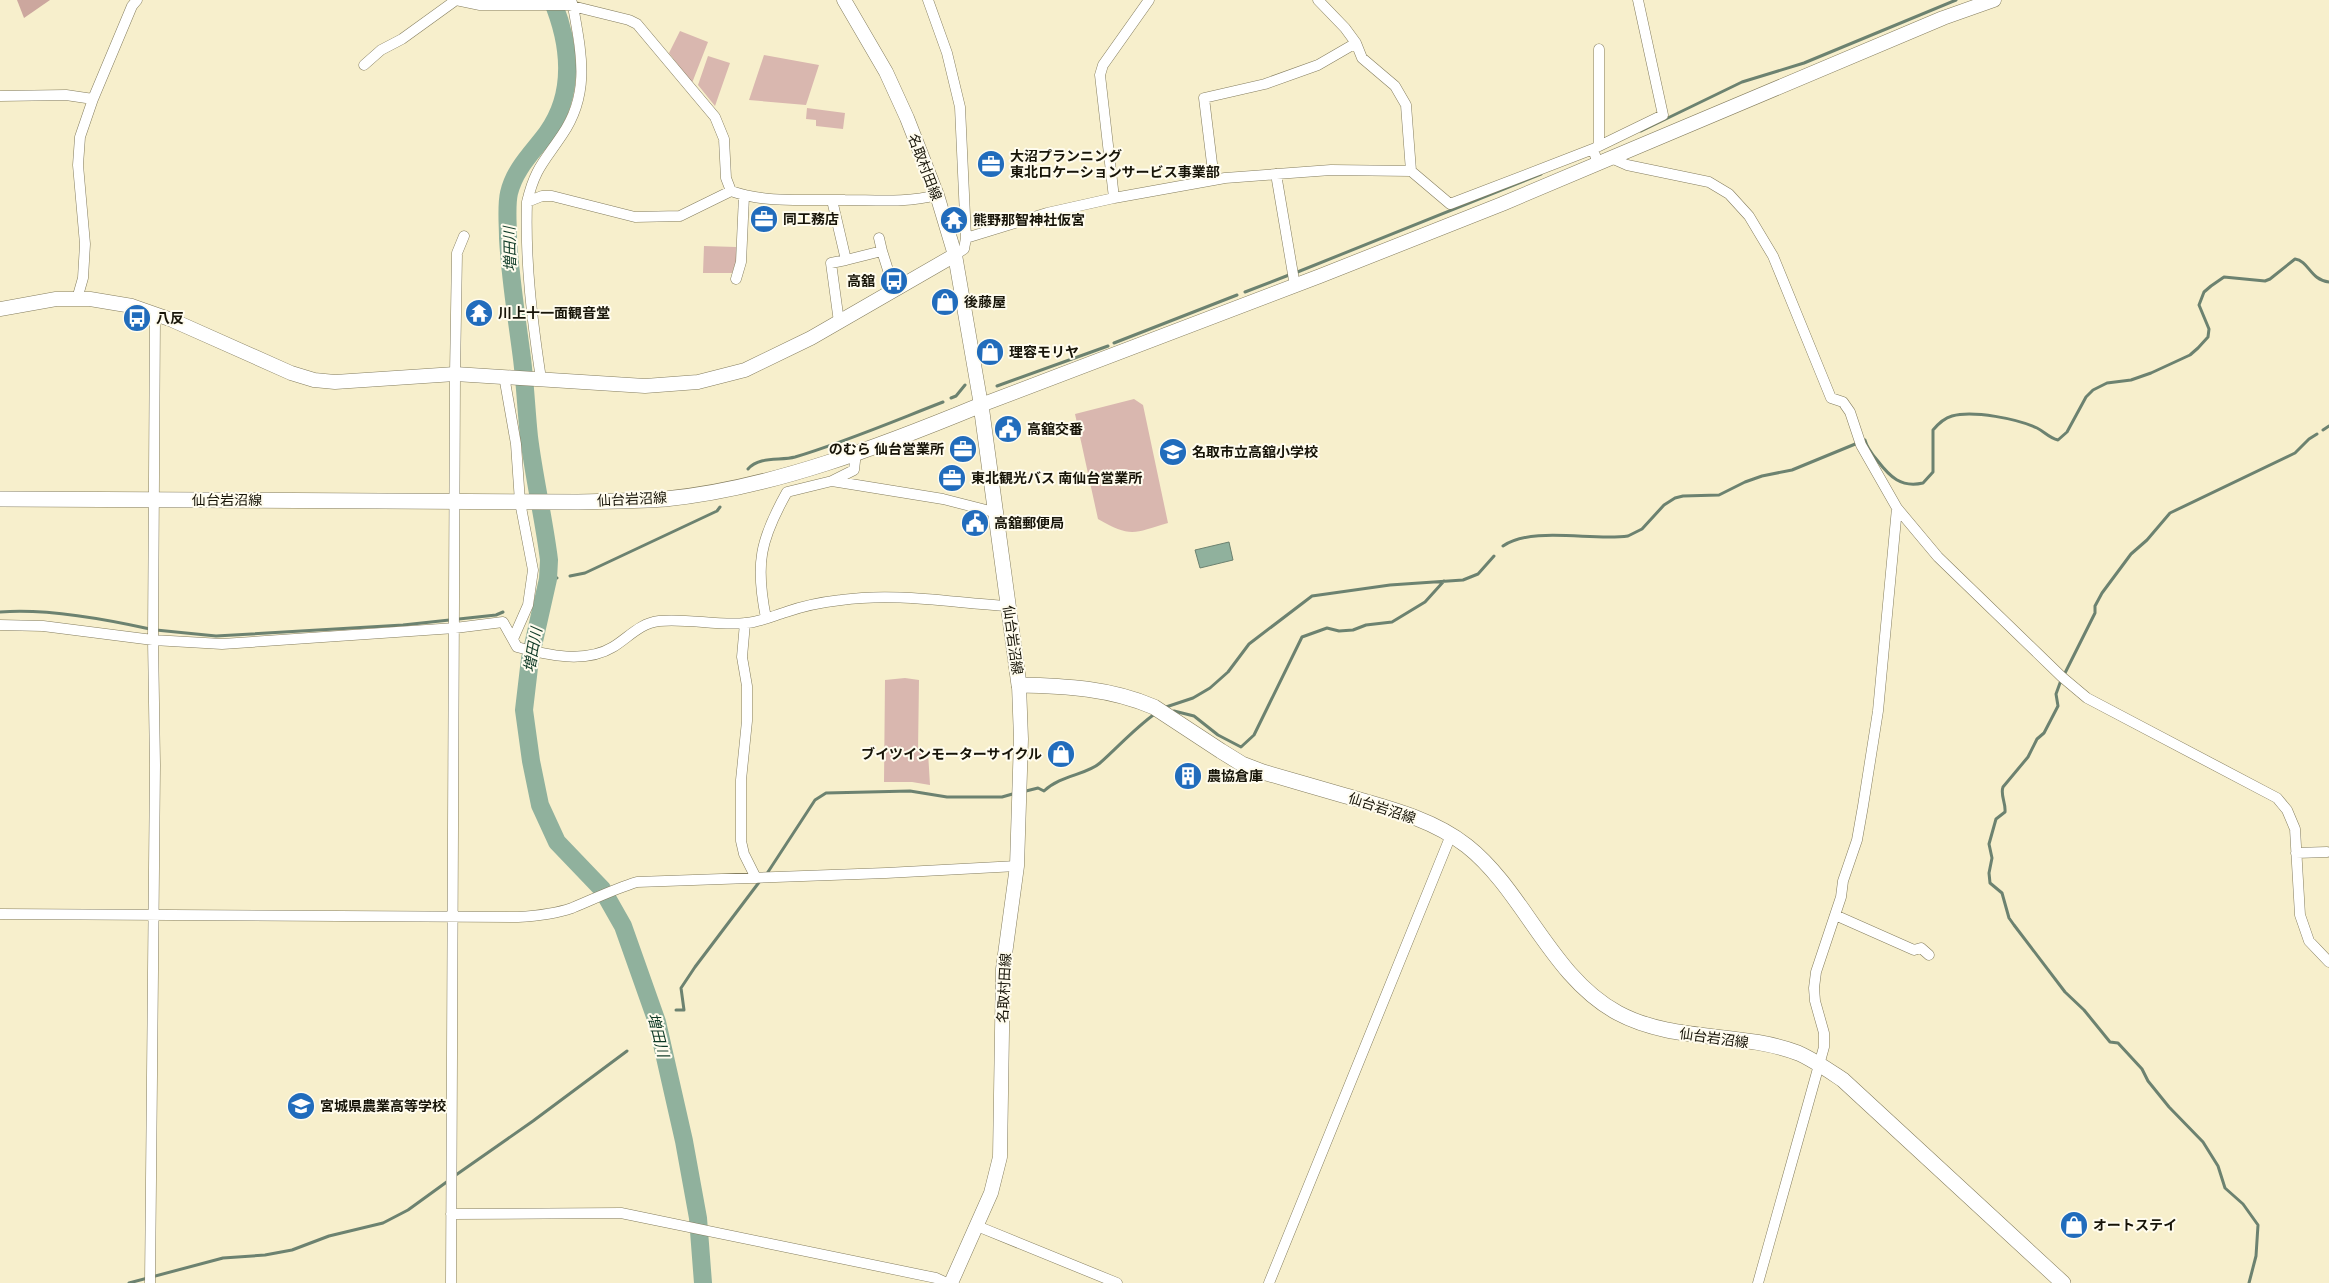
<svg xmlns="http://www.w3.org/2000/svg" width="2329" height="1283" font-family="'IBM Plex Serif','Noto Sans JP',serif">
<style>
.green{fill:#d9b7af}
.forest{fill:#cca79e}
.water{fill:#90b19d;stroke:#6c8270}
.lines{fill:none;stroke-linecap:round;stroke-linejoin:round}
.stream{stroke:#6c8270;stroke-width:3}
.river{stroke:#90b19d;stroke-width:18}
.street-casing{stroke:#847d5e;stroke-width:11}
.secondary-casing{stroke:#847d5e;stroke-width:15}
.primary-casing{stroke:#847d5e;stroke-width:16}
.street{stroke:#fff;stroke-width:10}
.secondary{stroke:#fff;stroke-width:14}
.primary{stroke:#fff;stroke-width:15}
.labels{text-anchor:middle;stroke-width:4;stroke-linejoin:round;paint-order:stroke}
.poi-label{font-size:14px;font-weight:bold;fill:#171408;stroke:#fffcee;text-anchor:start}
.street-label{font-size:14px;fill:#171408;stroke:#fffcee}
.water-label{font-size:15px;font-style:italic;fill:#0e3925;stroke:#fffcee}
</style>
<rect width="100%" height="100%" fill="#f7efcc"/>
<!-- green -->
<path class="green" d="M680,31L708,42L692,83L669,53Z
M764,55L819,65L806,105L749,100Z
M708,56L730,63L715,106L698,85Z
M807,108L845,113L843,129L816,126V120L806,119Z
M704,246L736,247L737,259L732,273H703Z
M1134,399L1143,405L1168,523C1134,533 1131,538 1098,519L1075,414Z
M905,678L919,680L918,752H928L930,785L912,782H884L885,680Z"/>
<!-- forest -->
<path class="forest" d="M17,0H50L24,18Z"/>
<!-- water -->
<path class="water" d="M1229,542L1233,560L1200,568L1195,550Z"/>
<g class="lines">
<!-- stream -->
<path class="stream" d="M1641,131L1742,82L1804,63L1956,0
M1295,273L1541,174
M1245,292L1289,275
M1114,343L1237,295
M997,386L1108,346
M951,398L956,396L965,385
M2323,430L2329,426
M748,469C759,456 780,461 795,457C845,442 894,421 943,402
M1503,546C1532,526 1592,541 1628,536L1642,529L1664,505L1675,498L1683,496L1719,495L1745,482L1762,476L1792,470L1865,440C1867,448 1872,454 1877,460C1890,477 1901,488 1923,483L1933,472V430C1938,424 1945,418 1952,416C1973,410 2018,419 2037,428C2045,432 2049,438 2058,440L2067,432L2086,397L2093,390L2107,383L2131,380L2151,373L2190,355L2198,348L2208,337L2209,329L2199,305L2204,292L2211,286L2224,277L2265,281L2270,279L2295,259C2309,261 2310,280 2329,282
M570,576L585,573L717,511L720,507
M548,579L557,578
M0,612C46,608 105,619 150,629
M156,630L216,636L403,625L496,615L503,612
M1163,708L1193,698L1210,688L1228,672L1249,644L1312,596L1390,585L1463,580L1478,574L1494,556
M1174,711L1194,716L1218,735L1241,747L1254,735L1302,637L1327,628L1339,631L1353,630L1366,625L1392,622L1425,602L1444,581
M1022,792L1038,788L1044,791C1061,775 1086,775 1100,763C1119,746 1135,728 1156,713
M766,875L815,800L826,793L910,791L947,797H1002L1016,793
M676,1010H684L681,988L695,967L760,881
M453,1177L533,1121L627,1051
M129,1283L223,1258L265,1255L292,1250L329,1236L383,1223L408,1210L448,1181
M2249,1283L2256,1256L2258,1225L2243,1204L2225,1188L2218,1166L2203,1142L2169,1107L2148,1081L2142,1069L2118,1043L2110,1042L2084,1010L2065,992L2014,925L2009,918L2002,893L1990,883L1989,873L1992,858L1989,844L1996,819L2005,812C2006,803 2000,795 2003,787L2028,757L2037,739L2044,733L2058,706L2056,694L2060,683L2095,613V606L2102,593L2131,554L2147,540L2170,513L2295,453L2309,439L2317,434"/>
<!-- river -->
<path class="river" d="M552,0C570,43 576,93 547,133C533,152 515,168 509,193C506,206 508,224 508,238C510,276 516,313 521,351C525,379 526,408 529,437C534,478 544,519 549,560L548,579L530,659L524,710L531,761L540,805L557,842L602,889L623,926L657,1022L684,1141L698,1218L703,1283"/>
<defs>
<path id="street" d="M456,0L480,5H568L629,20L637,24L715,117L724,139L726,178L731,191
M928,0L947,53L960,107L966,238L964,249L955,255
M1318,0L1345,28L1356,43L1362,58L1395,86L1406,105L1411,171L1450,204L1593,149L1598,164
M364,65L381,50L402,39L456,0
M0,96L66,95L93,99
M1599,146V49
M1593,149L1663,115L1638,0
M1611,158L1627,165L1709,182L1729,194L1749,216L1773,256L1831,398L1843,402L1850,412L1861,445L1897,508L1938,557L2062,677L2087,698L2277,798L2287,810L2295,829L2300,915L2309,941L2329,962
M1276,174L1295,286
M1214,180L1204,98L1265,84L1318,65L1356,43
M1114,198L1225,178L1331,170L1411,171
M832,200L846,260L882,251L894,289
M527,202C535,168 544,162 562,135C591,93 581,52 573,6L571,0
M879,238L882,251
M966,238L1047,213L1114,198L1100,75L1103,65L1149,0
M736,279L741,262L744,196
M77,299L83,278L85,244L78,165L80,137L93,99L132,6L137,0
M839,322L831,263L846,260
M504,376L516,444L520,502L533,570L528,605L513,639
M541,379C532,319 525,262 527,202L542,196H552L635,217L680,216L731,191C768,204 807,199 845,200C876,200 907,203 937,195
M832,481L854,470L856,452
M766,618C755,564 760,540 787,492L832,481L943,499L994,512
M745,623L742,657L747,686V721L741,780V841L744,854L756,878
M0,625L43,626L153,640L222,644L455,628L503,622L517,647C547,655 585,664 613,647C628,638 640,623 659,621C687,618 718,626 746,623C760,622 773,616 786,612C803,606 823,602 841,600C897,592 953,603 1008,606
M2296,853L2327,852
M0,914L518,917C536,916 555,914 572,908C594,899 614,889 637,882L886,873L1017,866
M1835,915L1914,950L1921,948L1929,955
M451,1214L621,1213L936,1278L947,1283
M977,1226L1117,1283
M150,1283L155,765L153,640L155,314
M451,1283L455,374L457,253L464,236
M1269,1283L1451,835
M1758,1283L1824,1047V1033L1815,1001L1814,988L1816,972L1841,897L1843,881L1857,840L1863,806L1878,711L1897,508"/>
<path id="secondary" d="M844,0L886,72L907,118L937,195L955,255L981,405L1320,276L1502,204L1943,18L1994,0
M0,309L56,299H90L132,306L172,320L291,373L314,380L335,382L455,374L645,386L698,382L745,370L811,338L955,255
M951,1283L991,1193L1000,1157L1003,969L1017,866L1021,739L1019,685"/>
<path id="primary" d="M0,499L578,502C607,501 636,501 665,499C770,489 884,445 981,405L1019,685C1066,686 1110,688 1154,707L1221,751L1242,764L1263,772C1291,780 1318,788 1346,796C1388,808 1433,819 1467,846C1524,891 1551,977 1618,1013C1674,1043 1740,1031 1798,1053C1814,1060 1828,1070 1843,1080L2063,1283"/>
</defs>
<!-- street casing -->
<use href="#street" class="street-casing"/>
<!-- secondary casing -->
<use href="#secondary" class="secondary-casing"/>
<!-- primary casing -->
<use href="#primary" class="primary-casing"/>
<!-- street -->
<use href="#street" class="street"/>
<!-- secondary -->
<use href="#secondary" class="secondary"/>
<!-- primary -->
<use href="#primary" class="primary"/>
</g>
<!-- icons -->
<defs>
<symbol id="office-disc" viewBox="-11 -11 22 22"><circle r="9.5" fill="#216cbc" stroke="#fffcee"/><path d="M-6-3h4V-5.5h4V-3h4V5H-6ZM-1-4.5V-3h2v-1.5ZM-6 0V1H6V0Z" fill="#fff"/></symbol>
<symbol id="temple-disc" viewBox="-11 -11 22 22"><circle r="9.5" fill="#216cbc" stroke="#fffcee"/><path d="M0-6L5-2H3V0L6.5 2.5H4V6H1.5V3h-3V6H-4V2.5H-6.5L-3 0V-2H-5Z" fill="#fff"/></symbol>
<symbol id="bus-disc" viewBox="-11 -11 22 22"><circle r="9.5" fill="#216cbc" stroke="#fffcee"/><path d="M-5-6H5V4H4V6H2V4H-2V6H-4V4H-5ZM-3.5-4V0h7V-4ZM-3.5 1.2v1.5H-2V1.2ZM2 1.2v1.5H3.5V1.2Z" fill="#fff"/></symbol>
<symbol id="shop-disc" viewBox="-11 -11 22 22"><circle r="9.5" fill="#216cbc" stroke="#fffcee"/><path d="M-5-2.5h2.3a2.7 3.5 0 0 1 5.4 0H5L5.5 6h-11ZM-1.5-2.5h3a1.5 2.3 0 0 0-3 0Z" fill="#fff"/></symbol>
<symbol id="civic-disc" viewBox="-11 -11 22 22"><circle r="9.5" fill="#216cbc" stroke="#fffcee"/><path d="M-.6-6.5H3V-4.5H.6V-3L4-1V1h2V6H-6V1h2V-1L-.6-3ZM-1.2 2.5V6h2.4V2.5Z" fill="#fff"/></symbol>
<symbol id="school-disc" viewBox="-11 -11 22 22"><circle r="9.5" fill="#216cbc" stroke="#fffcee"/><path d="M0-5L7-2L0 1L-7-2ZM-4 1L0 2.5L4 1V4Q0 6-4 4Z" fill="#fff"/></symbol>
<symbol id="building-disc" viewBox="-11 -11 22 22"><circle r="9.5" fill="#216cbc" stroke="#fffcee"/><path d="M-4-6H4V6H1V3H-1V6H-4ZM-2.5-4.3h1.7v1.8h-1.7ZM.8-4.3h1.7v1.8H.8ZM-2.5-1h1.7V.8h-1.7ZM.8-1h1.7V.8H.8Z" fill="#fff"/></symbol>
</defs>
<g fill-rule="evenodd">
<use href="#office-disc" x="975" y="148" width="32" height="32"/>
<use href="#office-disc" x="748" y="203" width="32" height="32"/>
<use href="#temple-disc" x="938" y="204" width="32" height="32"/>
<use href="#bus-disc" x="878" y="265" width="32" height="32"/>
<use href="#shop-disc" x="929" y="286" width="32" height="32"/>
<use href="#temple-disc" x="463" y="297" width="32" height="32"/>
<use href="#bus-disc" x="121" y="302" width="32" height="32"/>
<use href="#shop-disc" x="974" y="336" width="32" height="32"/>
<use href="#civic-disc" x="992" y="413" width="32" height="32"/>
<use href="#office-disc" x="947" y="433" width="32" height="32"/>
<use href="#school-disc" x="1157" y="436" width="32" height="32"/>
<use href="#office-disc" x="936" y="462" width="32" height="32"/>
<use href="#civic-disc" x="959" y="507" width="32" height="32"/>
<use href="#shop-disc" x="1045" y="738" width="32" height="32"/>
<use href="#building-disc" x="1172" y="760" width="32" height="32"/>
<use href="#school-disc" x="285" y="1090" width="32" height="32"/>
<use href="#shop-disc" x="2058" y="1209" width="32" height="32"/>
</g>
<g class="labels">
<!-- poi labels -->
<g class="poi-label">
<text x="1010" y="161">大沼プランニング<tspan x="1010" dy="16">東北ロケーションサービス事業部</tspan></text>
<text x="783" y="224">同工務店</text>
<text x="973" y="225">熊野那智神社仮宮</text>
<text x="875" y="286" text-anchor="end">高舘</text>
<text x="964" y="307">後藤屋</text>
<text x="498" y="318">川上十一面観音堂</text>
<text x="156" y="323">八反</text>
<text x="1009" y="357">理容モリヤ</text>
<text x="1027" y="434">高舘交番</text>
<text x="944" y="454" text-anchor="end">のむら 仙台営業所</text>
<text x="1192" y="457">名取市立高舘小学校</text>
<text x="971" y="483">東北観光バス 南仙台営業所</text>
<text x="994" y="528">高舘郵便局</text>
<text x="1042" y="759" text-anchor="end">ブイツインモーターサイクル</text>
<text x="1207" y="781">農協倉庫</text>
<text x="320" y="1111">宮城県農業高等学校</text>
<text x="2093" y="1230">オートステイ</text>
</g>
<!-- street labels -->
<g class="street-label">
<text transform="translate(925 167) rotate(69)" y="5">名取村田線</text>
<text transform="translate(632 499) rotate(-3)" y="5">仙台岩沼線</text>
<text x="227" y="505">仙台岩沼線</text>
<text transform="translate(1013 640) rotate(82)" y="5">仙台岩沼線</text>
<text transform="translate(1382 808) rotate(18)" y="5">仙台岩沼線</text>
<text transform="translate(1004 988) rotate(-87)" y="5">名取村田線</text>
<text transform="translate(1714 1038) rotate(8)" y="5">仙台岩沼線</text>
</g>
<!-- water labels -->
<g class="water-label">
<text transform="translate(510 249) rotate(-91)" y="5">増田川</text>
<text transform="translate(533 650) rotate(-80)" y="5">増田川</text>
<text transform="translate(658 1035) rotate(76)" y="5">増田川</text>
</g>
</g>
</svg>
